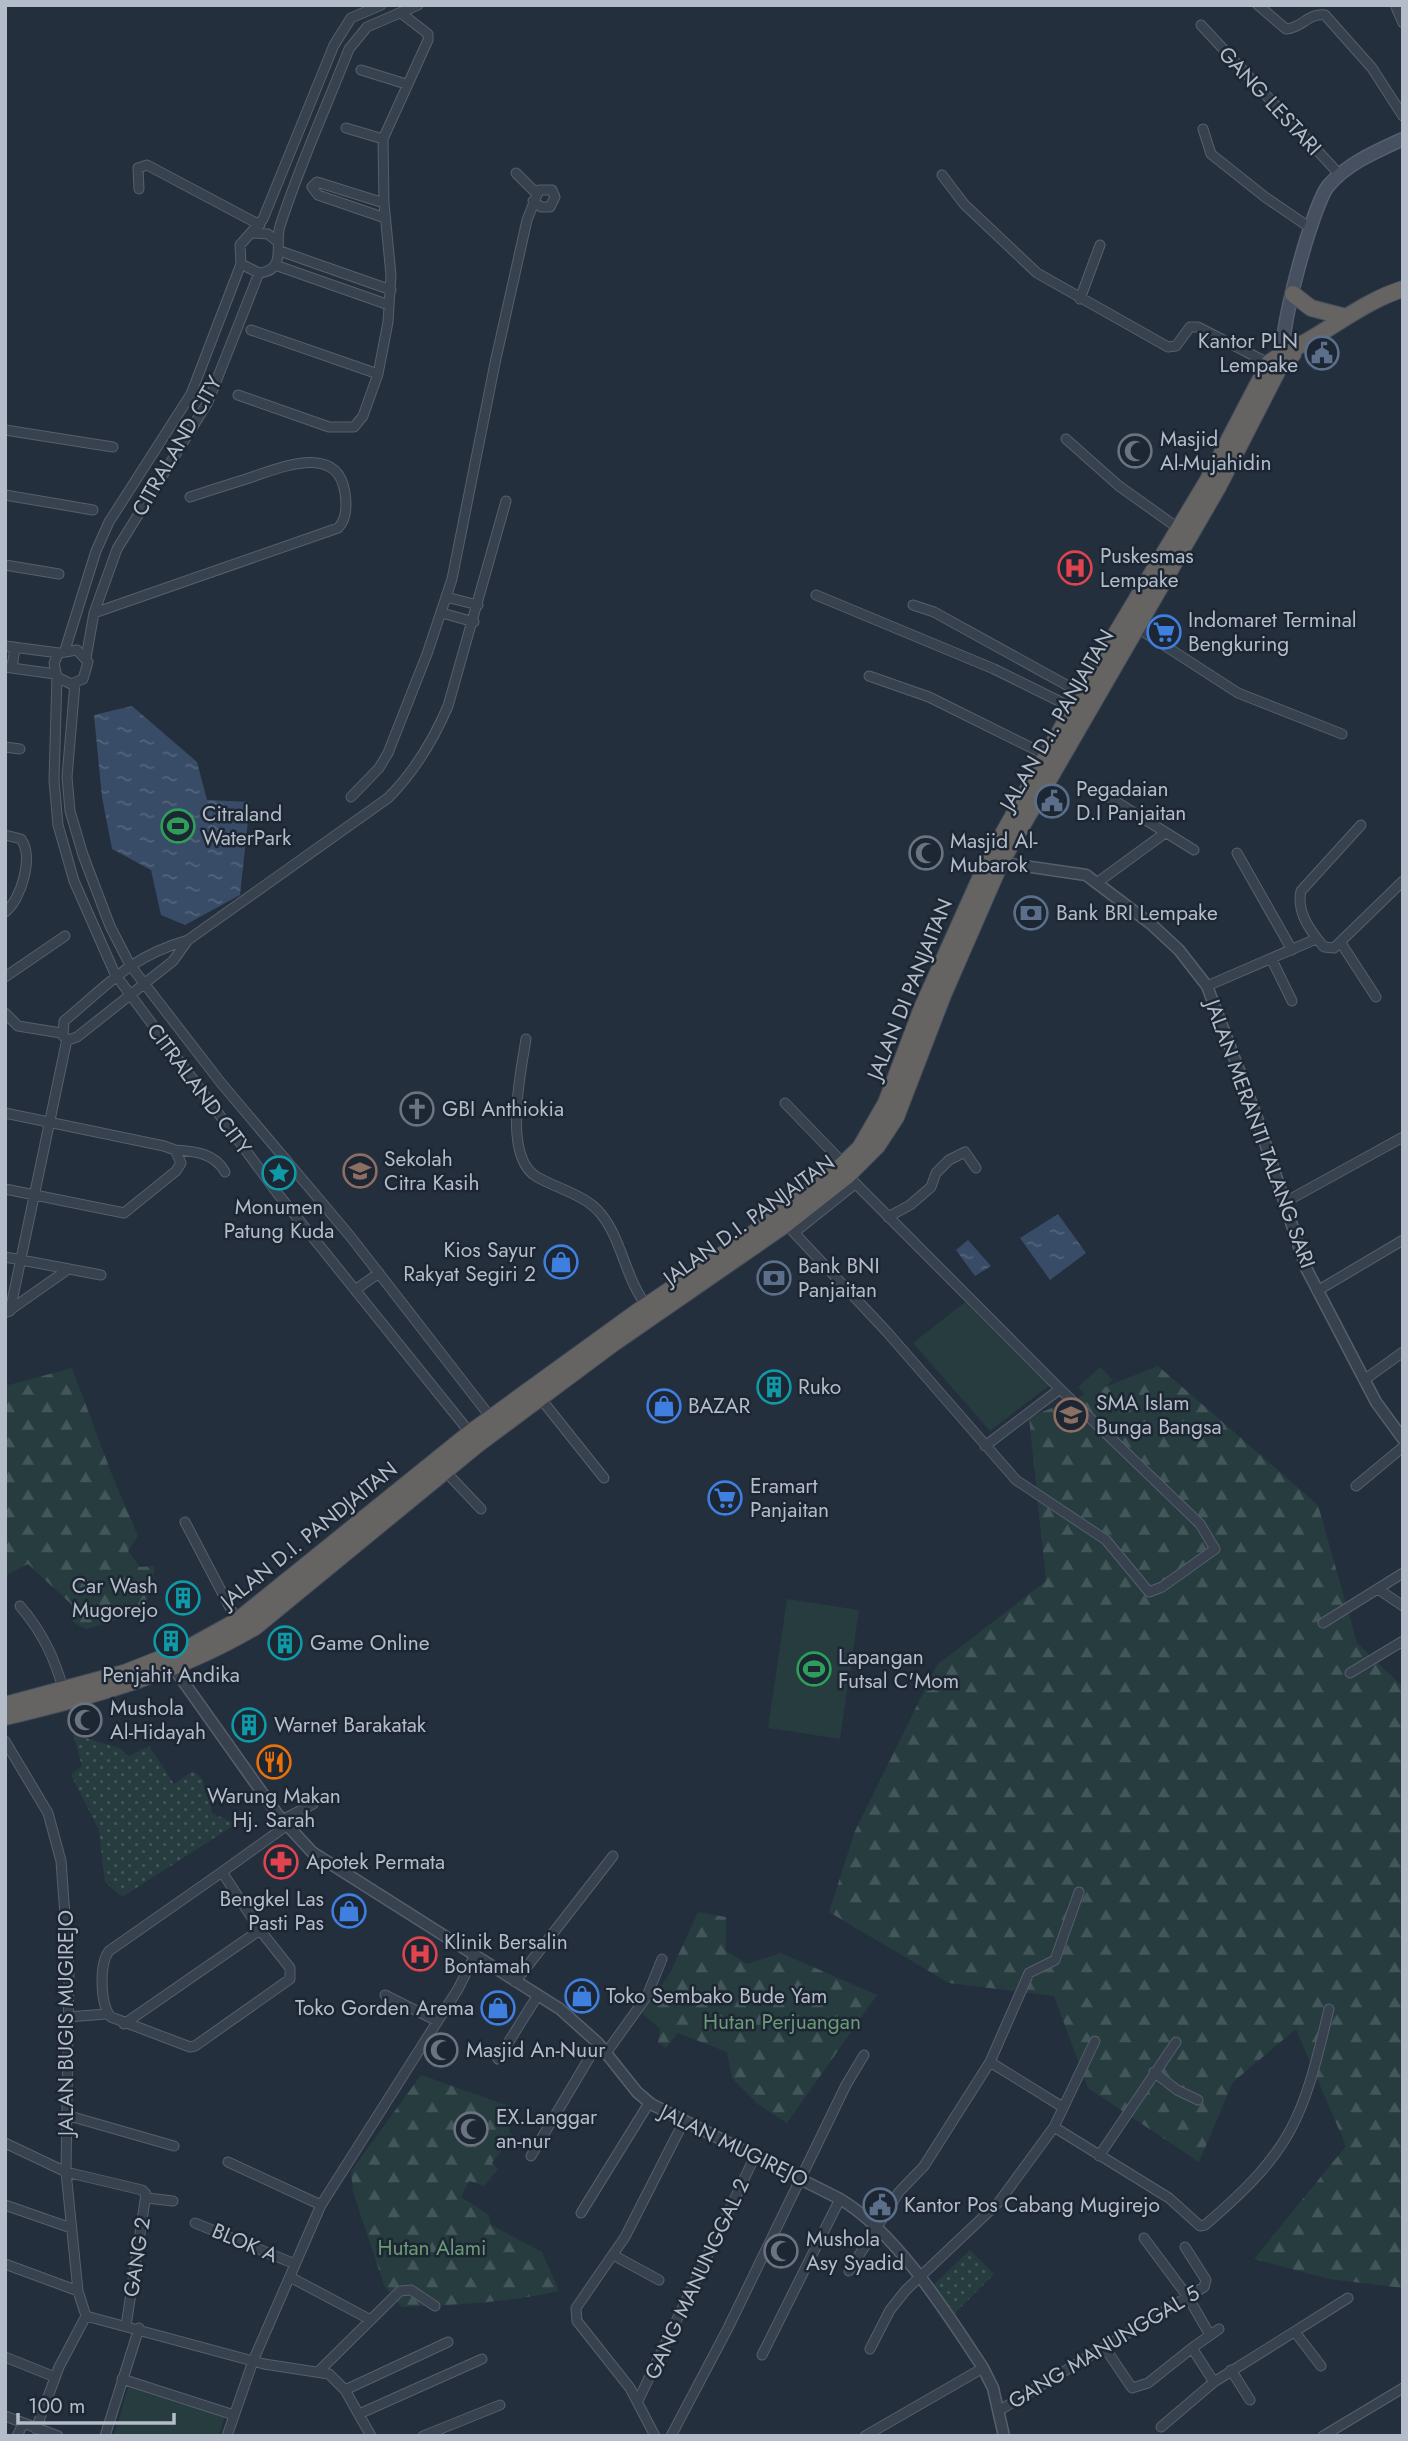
<svg xmlns="http://www.w3.org/2000/svg" width="1408" height="2441" font-family="Jost,sans-serif">
<style>
.grass{fill:url(#grass-dots)}
.forest{fill:url(#forest-firs)}
.pitch{fill:#263c3f}
.water{fill:url(#water-ripples)}
.lines{fill:none;stroke-linecap:round;stroke-linejoin:round}
.minor-casing{stroke:#565f6c;stroke-width:11}
.tertiary-casing{stroke:#565f6c;stroke-width:13}
.secondary-casing{stroke:#565f6c;stroke-width:15}
.trunk-casing{stroke:#434c59;stroke-width:18}
.minor{stroke:#38414e;stroke-width:9}
.tertiary{stroke:#38414e;stroke-width:10}
.secondary{stroke:#465061;stroke-width:12}
.trunk{stroke:#656462;stroke-width:16}
.labels{text-anchor:middle;stroke-width:5;stroke-linejoin:round;paint-order:stroke}
.street-label{font-size:21px;fill:#b4bcc9;stroke:#1d2633}
.poi-label{font-size:21px;fill:#b4bcc9;stroke:#1d2633;text-anchor:start}
.park-label{font-size:21px;fill:#6b9a76;stroke:#1d2633}
</style>
<defs>
<pattern id="grass-dots" width="8" height="8" patternUnits="userSpaceOnUse" patternTransform="scale(1.75)"><rect width="8" height="8" fill="#263c3f"/><path d="M2 2h.1M6 6h.1" fill="none" stroke="#435659" stroke-width="1.8" stroke-linecap="round"/></pattern>
<pattern id="forest-firs" width="22" height="20" patternUnits="userSpaceOnUse" patternTransform="scale(1.75)"><rect width="22" height="20" fill="#263c3f"/><path d="M5 1l3.5 6h-7zM16 11l3.5 6h-7z" fill="#435659"/></pattern>
<pattern id="water-ripples" width="26" height="14" patternUnits="userSpaceOnUse" patternTransform="scale(1.75)"><rect width="26" height="14" fill="#394c67"/><path d="M2 4q2-2 4 0t4 0M15 11q2-2 4 0t4 0" fill="none" stroke="#53647b"/></pattern>
</defs>
<rect width="100%" height="100%" fill="#242f3e"/>
<!-- grass -->
<path class="grass" d="M73,1734L119,1748L129,1756L149,1746L174,1784L193,1771L203,1780C204,1793 211,1800 212,1813L236,1824L122,1897L105,1882L99,1830L71,1775L82,1766Z
M970,2250L994,2274L955,2313L931,2287Z"/>
<!-- forest -->
<path class="forest" d="M1158,1366L1318,1505L1357,1643L1403,1687V2288L1329,2279L1254,2259L1346,2146L1296,2029L1233,2082L1199,2162L1088,2088L1054,1996L949,1983L829,1912L855,1831L937,1665L1046,1581L1029,1417Z
M72,1368L112,1475L138,1536L128,1551L140,1567L154,1566C156,1613 123,1618 86,1629L73,1622L71,1604L28,1564L5,1576V1386Z
M698,1912L726,1917V1951L747,1964L781,1953L877,1995L787,2123L759,2105L732,2078L727,2052L678,2033L666,2048L658,2043L660,2029L642,2013L670,1973Z
M421,2075L506,2105V2120L511,2122L509,2132L513,2135L492,2163L498,2169L484,2186L469,2181L461,2197L489,2215L491,2225L542,2252L559,2291C506,2303 455,2305 401,2307L384,2285L353,2192L351,2171Z"/>
<!-- pitch -->
<path class="pitch" d="M965,1302L1050,1385L990,1431L913,1343Z
M1100,1367L1113,1380L1090,1401L1078,1387Z
M787,1599L859,1610L840,1739L768,1728Z
M130,2381L227,2409L219,2436H114Z"/>
<!-- water -->
<path class="water" d="M132,706L197,762L207,800L250,802L240,895L185,925L161,915L151,870L112,849L102,797L94,715Z
M1058,1214L1086,1253L1050,1280L1020,1238Z
M968,1240L991,1266L975,1276L956,1250Z"/>
<g class="lines">
<defs>
<path id="minor" d="M1258,5L1286,29C1302,28 1308,13 1325,15L1372,68L1403,116
M1396,7L1403,23
M1201,25L1340,175
M361,70L406,84
M346,128L383,139
M1203,129L1211,154L1265,197L1309,227
M516,173L536,193
M942,175L964,204L1037,273L1168,347L1176,346L1190,327H1198L1272,365
M139,189L138,168L147,165L260,225
M384,203L317,182L312,187L318,195L385,218
M253,233L268,234L278,242
M280,251L391,290
M241,264L259,273
M275,265L389,305
M259,273C288,270 274,243 280,226C299,166 326,108 349,49L367,27L418,5
M1080,299L1100,245
M251,330L378,374
M238,395L329,427H354L363,416L378,374L388,322L391,275L384,203L383,139L428,40V34L401,13
M5,430L113,447
M1066,439L1119,486L1178,528
M5,495L93,510
M5,565L59,574
M816,595L994,669L1073,708
M446,597L478,605
M913,605L934,612L1081,693
M94,613L338,528C347,519 347,506 345,493C338,443 282,467 252,477C231,484 210,490 190,497
M442,613L474,622
M1136,627L1238,693L1342,734
M5,646L59,653L77,650L88,662L83,679L71,684L57,677L54,663L59,653
M65,650L96,551L109,522L191,394L241,264L240,245L263,219L334,45L351,18L381,5
M86,658L94,613L117,549L208,402L259,273
M5,667L55,674
M12,668L15,647
M869,676L929,697L1046,755
M57,677L54,780L58,825L74,881L115,974L278,1194L471,1434
M75,683L67,777L70,811L83,855L110,926L130,965L221,1083L350,1236L492,1419
M5,747L20,749
M1099,791L1194,850
M351,797L379,768L388,753L427,654L452,579L495,363L527,220L539,190H552L555,197L550,207H541L533,201
M1361,825L1301,891C1296,912 1311,932 1324,947L1334,948L1403,881
M5,835L21,839C34,857 21,900 5,912
M1237,853L1292,950
M1098,882L1165,833
M188,940L173,961L77,1037L68,1040L63,1036L64,1021C108,985 129,957 188,940L388,798C415,771 433,741 448,706L506,501
M1341,943L1376,997
M1272,960L1292,1001
M5,977L65,936
M1207,986L1316,939
M5,1013L18,1026L61,1033
M526,1039C521,1071 502,1157 537,1177C558,1189 586,1195 601,1214C623,1241 625,1280 649,1309
M785,1103L843,1163
M5,1113L164,1146L175,1150L181,1163L176,1171L124,1213L5,1189
M175,1150C194,1151 215,1153 225,1172
M1287,1201L1403,1137
M888,1217L910,1205L931,1187L936,1173L949,1160L965,1152L976,1168
M786,1224L887,1332L1016,1480L1106,1540L1149,1592L1162,1587L1215,1549L1200,1524L1060,1389L846,1174
M795,1232L855,1184
M5,1257L101,1275
M355,1290L379,1273
M1317,1291L1403,1240
M10,1311L67,1039
M7,1312L67,1270
M1364,1380L1403,1352
M541,1399L604,1478
M985,1446L1060,1389
M445,1471L481,1509
M1356,1486L1403,1447
M185,1522L237,1621
M1378,1589L1403,1606
M20,1606C43,1633 54,1657 64,1691
M1323,1623L1403,1573
M1350,1673L1403,1641
M5,1741L48,1813L61,1861L69,1970L66,2172L78,2291L86,2316
M282,1820L313,1804
M222,1872L260,1930L290,1968V1979L195,2046L190,2047L111,2017C100,2005 99,1964 109,1951L222,1872L286,1826
M515,1982L613,1856
M385,1995L437,2021
M67,2017L107,2014
M124,2024L260,1930
M606,2053L647,1996L662,1959
M498,2059L538,1995
M990,2062L1061,2106
M1154,2072L1177,2090L1198,2100
M66,2115L174,2146
M1054,2127L1095,2041
M5,2143L66,2172L142,2190L146,2194L126,2326
M531,2156L598,2043
M1099,2156L1176,2042
M228,2162L321,2205
M147,2198L173,2201
M5,2205L71,2228
M581,2213L649,2103
M195,2223L295,2264
M1144,2238L1188,2297L1210,2335
M613,2255L659,2280
M5,2264L78,2291
M849,2271L899,2192L924,2166L990,2062L1029,1973L1055,1960L1079,1892
M290,2277L369,2319
M86,2316L264,2364L329,2374L345,2390L371,2436
M1295,2332L1321,2366
M1105,2348L1132,2388L1148,2383L1192,2348L1214,2382L1348,2298
M1192,2348L1219,2329
M870,2349L890,2310L906,2290L999,2202L1054,2127L1169,2198L1200,2226L1205,2225C1293,2150 1303,2119 1329,2009
M762,2355L840,2199
M5,2357L55,2377
M253,2361L321,2205L458,1989L474,1957
M1231,2370L1250,2400
M319,2371L400,2291L411,2290L435,2306
M122,2379L234,2415
M345,2390L448,2342
M638,2401L755,2156
M1000,2410L1204,2287L1206,2280L1185,2247
M359,2414L482,2359
M5,2416L58,2436
M1161,2427L1214,2382
M36,2429L59,2367L86,2316
M17,2436L23,2424
M105,2436L139,2328
M227,2436L252,2364
M423,2436L500,2405
M655,2436L630,2388L577,2321L576,2308L625,2237L684,2121
M671,2436L728,2328L846,2085L864,2055
M865,2436L983,2368
M1323,2436L1403,2388"/>
<path id="tertiary" d="M997,862L1086,875L1151,924L1179,950L1207,986L1257,1118L1306,1268L1376,1402L1403,1439
M173,1667L278,1815L312,1852L560,2009L598,2043L637,2092L651,2104L840,2199C896,2232 947,2313 983,2368L993,2388L1004,2436"/>
<path id="secondary" d="M1284,361C1275,343 1313,202 1329,185C1348,163 1377,151 1403,139"/>
<path id="trunk" d="M1293,294L1311,308L1346,317
M5,1705L124,1673L190,1647L237,1621L470,1433L637,1312L746,1239L839,1168L860,1148L886,1103L922,1008L988,861L1093,672L1208,480L1269,363C1280,354 1291,351 1302,344C1335,326 1367,300 1403,289
M5,1717C93,1696 177,1673 255,1627L478,1444L611,1345L786,1224L847,1176L877,1146L896,1117L943,995L1001,862L1218,487L1278,370L1293,354"/>
</defs>
<!-- minor casing -->
<use href="#minor" class="minor-casing"/>
<!-- tertiary casing -->
<use href="#tertiary" class="tertiary-casing"/>
<!-- secondary casing -->
<use href="#secondary" class="secondary-casing"/>
<!-- trunk casing -->
<use href="#trunk" class="trunk-casing"/>
<!-- minor -->
<use href="#minor" class="minor"/>
<!-- tertiary -->
<use href="#tertiary" class="tertiary"/>
<!-- secondary -->
<use href="#secondary" class="secondary"/>
<!-- trunk -->
<use href="#trunk" class="trunk"/>
</g>
<!-- icons -->
<defs>
<symbol id="civic-ring" viewBox="-11 -11 22 22"><circle r="9.5" fill="#1d2633" stroke="#5c6f8a" stroke-width="1.5"/><path d="M-.6-6.5H3V-4.5H.6V-3L4-1V1h2V6H-6V1h2V-1L-.6-3ZM-1.2 2.5V6h2.4V2.5Z" fill="#5c6f8a"/></symbol>
<symbol id="mosque-ring" viewBox="-11 -11 22 22"><circle r="9.5" fill="#1d2633" stroke="#6b7280" stroke-width="1.5"/><path d="M3.5-4.9A6 6 0 1 0 3.5 4.9A5 5 0 1 1 3.5-4.9Z" fill="#6b7280"/></symbol>
<symbol id="hospital-ring" viewBox="-11 -11 22 22"><circle r="9.5" fill="#1d2633" stroke="#e0444e" stroke-width="1.5"/><path d="M-5-5h3v3.5h4V-5h3V5h-3V1.5h-4V5h-3Z" fill="#e0444e"/></symbol>
<symbol id="supermarket-ring" viewBox="-11 -11 22 22"><circle r="9.5" fill="#1d2633" stroke="#3f7fe0" stroke-width="1.5"/><path d="M-6-5.5h2.5l.6 2H6L4.5 2H-2.5L-4.4-4H-6ZM-1.5 3.2a1.3 1.3 0 1 0 .1 0ZM3 3.2a1.3 1.3 0 1 0 .1 0Z" fill="#3f7fe0"/></symbol>
<symbol id="stadium-ring" viewBox="-11 -11 22 22"><circle r="9.5" fill="#1d2633" stroke="#2e9e5b" stroke-width="1.5"/><path d="M0-5a6.5 5 0 1 0 0 10a6.5 5 0 1 0 0-10ZM-3.5-1.8h7v3.6h-7Z" fill="#2e9e5b"/></symbol>
<symbol id="bank-ring" viewBox="-11 -11 22 22"><circle r="9.5" fill="#1d2633" stroke="#5c6f8a" stroke-width="1.5"/><path d="M-6-4H6V4H-6ZM0-2.3a2.3 2.3 0 1 0 0 4.6a2.3 2.3 0 1 0 0-4.6Z" fill="#5c6f8a"/></symbol>
<symbol id="church-ring" viewBox="-11 -11 22 22"><circle r="9.5" fill="#1d2633" stroke="#6b7280" stroke-width="1.5"/><path d="M-1.2-6h2.4v3.5h3.3v2.4h-3.3V6h-2.4V-.1h-3.3v-2.4h3.3Z" fill="#6b7280"/></symbol>
<symbol id="school-ring" viewBox="-11 -11 22 22"><circle r="9.5" fill="#1d2633" stroke="#8d6e63" stroke-width="1.5"/><path d="M0-5L7-2L0 1L-7-2ZM-4 1L0 2.5L4 1V4Q0 6-4 4Z" fill="#8d6e63"/></symbol>
<symbol id="sight-ring" viewBox="-11 -11 22 22"><circle r="9.5" fill="#1d2633" stroke="#0f9aa8" stroke-width="1.5"/><path d="M0-6L1.8-2.2L6-1.7L2.9 1.2L3.7 5.4L0 3.3L-3.7 5.4L-2.9 1.2L-6-1.7L-1.8-2.2Z" fill="#0f9aa8"/></symbol>
<symbol id="shop-ring" viewBox="-11 -11 22 22"><circle r="9.5" fill="#1d2633" stroke="#3f7fe0" stroke-width="1.5"/><path d="M-5-2.5h2.3a2.7 3.5 0 0 1 5.4 0H5L5.5 6h-11ZM-1.5-2.5h3a1.5 2.3 0 0 0-3 0Z" fill="#3f7fe0"/></symbol>
<symbol id="building-ring" viewBox="-11 -11 22 22"><circle r="9.5" fill="#1d2633" stroke="#0f9aa8" stroke-width="1.5"/><path d="M-4-6H4V6H1V3H-1V6H-4ZM-2.5-4.3h1.7v1.8h-1.7ZM.8-4.3h1.7v1.8H.8ZM-2.5-1h1.7V.8h-1.7ZM.8-1h1.7V.8H.8Z" fill="#0f9aa8"/></symbol>
<symbol id="restaurant-ring" viewBox="-11 -11 22 22"><circle r="9.5" fill="#1d2633" stroke="#e8710a" stroke-width="1.5"/><path d="M-5-6h1v4h1v-4h1v4h1v-4h1v5L-1.5 .5V6h-2V.5L-5-1ZM5-6V6H3V1.5H1.5Q1.5-4 5-6Z" fill="#e8710a"/></symbol>
<symbol id="pharmacy-ring" viewBox="-11 -11 22 22"><circle r="9.5" fill="#1d2633" stroke="#e0444e" stroke-width="1.5"/><path d="M-2-6h4v4h4v4h-4v4h-4v-4h-4v-4h4Z" fill="#e0444e"/></symbol>
</defs>
<g fill-rule="evenodd">
<use href="#civic-ring" x="1303" y="334" width="38" height="38"/>
<use href="#mosque-ring" x="1116" y="432" width="38" height="38"/>
<use href="#hospital-ring" x="1056" y="549" width="38" height="38"/>
<use href="#supermarket-ring" x="1145" y="613" width="38" height="38"/>
<use href="#civic-ring" x="1033" y="782" width="38" height="38"/>
<use href="#stadium-ring" x="159" y="807" width="38" height="38"/>
<use href="#mosque-ring" x="907" y="834" width="38" height="38"/>
<use href="#bank-ring" x="1012" y="894" width="38" height="38"/>
<use href="#church-ring" x="398" y="1090" width="38" height="38"/>
<use href="#school-ring" x="341" y="1152" width="38" height="38"/>
<use href="#sight-ring" x="260" y="1154" width="38" height="38"/>
<use href="#shop-ring" x="542" y="1243" width="38" height="38"/>
<use href="#bank-ring" x="755" y="1259" width="38" height="38"/>
<use href="#building-ring" x="755" y="1368" width="38" height="38"/>
<use href="#shop-ring" x="645" y="1387" width="38" height="38"/>
<use href="#school-ring" x="1052" y="1396" width="38" height="38"/>
<use href="#supermarket-ring" x="706" y="1479" width="38" height="38"/>
<use href="#building-ring" x="164" y="1579" width="38" height="38"/>
<use href="#building-ring" x="152" y="1622" width="38" height="38"/>
<use href="#building-ring" x="266" y="1624" width="38" height="38"/>
<use href="#stadium-ring" x="795" y="1650" width="38" height="38"/>
<use href="#mosque-ring" x="66" y="1701" width="38" height="38"/>
<use href="#building-ring" x="230" y="1706" width="38" height="38"/>
<use href="#restaurant-ring" x="255" y="1743" width="38" height="38"/>
<use href="#pharmacy-ring" x="262" y="1843" width="38" height="38"/>
<use href="#shop-ring" x="330" y="1892" width="38" height="38"/>
<use href="#hospital-ring" x="401" y="1935" width="38" height="38"/>
<use href="#shop-ring" x="563" y="1977" width="38" height="38"/>
<use href="#shop-ring" x="479" y="1989" width="38" height="38"/>
<use href="#mosque-ring" x="422" y="2031" width="38" height="38"/>
<use href="#mosque-ring" x="452" y="2110" width="38" height="38"/>
<use href="#civic-ring" x="861" y="2186" width="38" height="38"/>
<use href="#mosque-ring" x="762" y="2232" width="38" height="38"/>
</g>
<g class="labels">
<!-- street labels -->
<g class="street-label">
<text transform="translate(1270 101) rotate(47)" y="7">GANG LESTARI</text>
<text transform="translate(177 446) rotate(-60)" y="7">CITRALAND CITY</text>
<text transform="translate(1057 720) rotate(-60)" y="7">JALAN D.I. PANJAITAN</text>
<text transform="translate(910 989) rotate(-68)" y="7">JALAN DI PANJAITAN</text>
<text transform="translate(199 1089) rotate(53)" y="7">CITRALAND CITY</text>
<text transform="translate(1260 1134) rotate(70)" y="7">JALAN MERANTI TALANG SARI</text>
<text transform="translate(749 1220) rotate(-36)" y="7">JALAN D.I. PANJAITAN</text>
<text transform="translate(309 1535) rotate(-39)" y="7">JALAN D.I. PANDJAITAN</text>
<text transform="translate(66 2023) rotate(-90)" y="7">JALAN BUGIS MUGIREJO</text>
<text transform="translate(734 2146) rotate(26)" y="7">JALAN MUGIREJO</text>
<text transform="translate(245 2243) rotate(23)" y="7">BLOK A</text>
<text transform="translate(137 2257) rotate(-81)" y="7">GANG 2</text>
<text transform="translate(697 2279) rotate(-65)" y="7">GANG MANUNGGAL 2</text>
<text transform="translate(1104 2347) rotate(-31)" y="7">GANG MANUNGGAL 5</text>
</g>
<!-- poi labels -->
<g class="poi-label">
<text x="1298" y="348" text-anchor="end">Kantor PLN<tspan x="1298" dy="24">Lempake</tspan></text>
<text x="1160" y="446">Masjid<tspan x="1160" dy="24">Al-Mujahidin</tspan></text>
<text x="1100" y="563">Puskesmas<tspan x="1100" dy="24">Lempake</tspan></text>
<text x="1188" y="627">Indomaret Terminal<tspan x="1188" dy="24">Bengkuring</tspan></text>
<text x="1076" y="796">Pegadaian<tspan x="1076" dy="24">D.I Panjaitan</tspan></text>
<text x="202" y="821">Citraland<tspan x="202" dy="24">WaterPark</tspan></text>
<text x="950" y="848">Masjid Al-<tspan x="950" dy="24">Mubarok</tspan></text>
<text x="1056" y="920">Bank BRI Lempake</text>
<text x="442" y="1116">GBI Anthiokia</text>
<text x="384" y="1166">Sekolah<tspan x="384" dy="24">Citra Kasih</tspan></text>
<text x="279" y="1214" text-anchor="middle">Monumen<tspan x="279" dy="24">Patung Kuda</tspan></text>
<text x="536" y="1257" text-anchor="end">Kios Sayur<tspan x="536" dy="24">Rakyat Segiri 2</tspan></text>
<text x="798" y="1273">Bank BNI<tspan x="798" dy="24">Panjaitan</tspan></text>
<text x="798" y="1394">Ruko</text>
<text x="1096" y="1410">SMA Islam<tspan x="1096" dy="24">Bunga Bangsa</tspan></text>
<text x="688" y="1413">BAZAR</text>
<text x="750" y="1493">Eramart<tspan x="750" dy="24">Panjaitan</tspan></text>
<text x="158" y="1593" text-anchor="end">Car Wash<tspan x="158" dy="24">Mugorejo</tspan></text>
<text x="310" y="1650">Game Online</text>
<text x="838" y="1664">Lapangan<tspan x="838" dy="24">Futsal C'Mom</tspan></text>
<text x="171" y="1682" text-anchor="middle">Penjahit Andika</text>
<text x="110" y="1715">Mushola<tspan x="110" dy="24">Al-Hidayah</tspan></text>
<text x="274" y="1732">Warnet Barakatak</text>
<text x="274" y="1803" text-anchor="middle">Warung Makan<tspan x="274" dy="24">Hj. Sarah</tspan></text>
<text x="306" y="1869">Apotek Permata</text>
<text x="324" y="1906" text-anchor="end">Bengkel Las<tspan x="324" dy="24">Pasti Pas</tspan></text>
<text x="444" y="1949">Klinik Bersalin<tspan x="444" dy="24">Bontamah</tspan></text>
<text x="606" y="2003">Toko Sembako Bude Yam</text>
<text x="474" y="2015" text-anchor="end">Toko Gorden Arema</text>
<text x="466" y="2057">Masjid An-Nuur</text>
<text x="496" y="2124">EX.Langgar<tspan x="496" dy="24">an-nur</tspan></text>
<text x="904" y="2212">Kantor Pos Cabang Mugirejo</text>
<text x="806" y="2246">Mushola<tspan x="806" dy="24">Asy Syadid</tspan></text>
</g>
<!-- park labels -->
<g class="park-label">
<text x="782" y="2029">Hutan Perjuangan</text>
<text x="432" y="2255">Hutan Alami</text>
</g>
</g>
<!-- border -->
<rect width="1408" height="2441" fill="none" stroke="#b4bcc9" stroke-width="14"/>
<!-- scale -->
<path d="M18 2413v10h156v-10" fill="none" stroke="#b4bcc9" stroke-width="3.5"/>
<text x="28" y="2413" font-size="21" fill="#b4bcc9" stroke="#1d2633" stroke-width="5" paint-order="stroke">100 m</text>
</svg>
